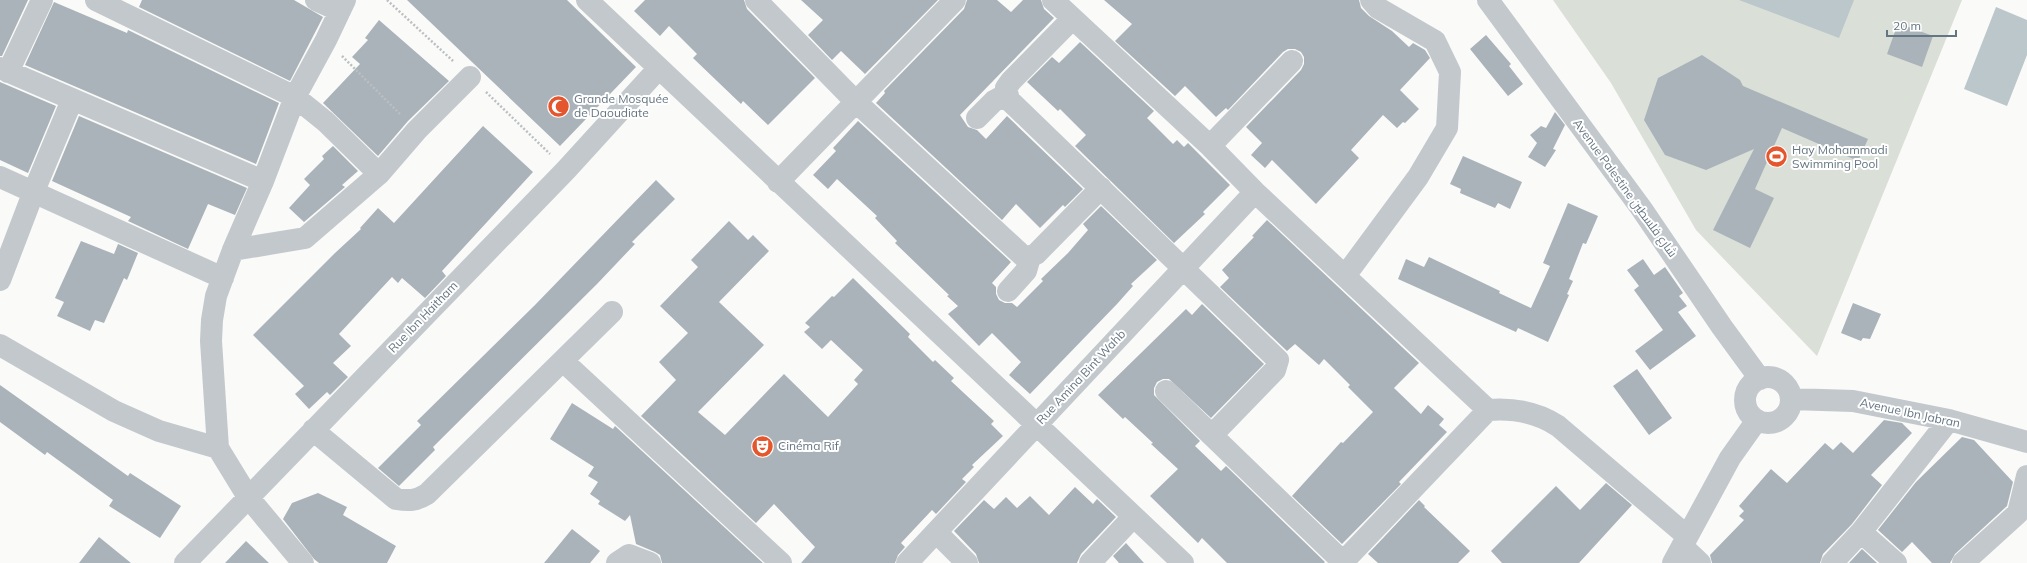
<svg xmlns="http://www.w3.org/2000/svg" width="2027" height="563" font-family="Mulish,Cairo,sans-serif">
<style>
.green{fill:#dadfd7}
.water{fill:#bbc7cb}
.building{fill:#aab3b9}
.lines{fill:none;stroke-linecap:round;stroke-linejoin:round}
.path{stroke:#bbbfc2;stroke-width:2.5;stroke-dasharray:2 2;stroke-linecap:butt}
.minor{stroke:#c3c8cc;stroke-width:22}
.labels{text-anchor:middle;stroke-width:4;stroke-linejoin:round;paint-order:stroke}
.poi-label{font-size:12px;fill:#657683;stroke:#fff;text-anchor:start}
.street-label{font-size:12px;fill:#657683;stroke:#fff}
</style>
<rect width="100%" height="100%" fill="#fafaf8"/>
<!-- green -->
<path class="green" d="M1553,0H1962L1817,356L1696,230L1611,83Z"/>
<!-- water -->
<path class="water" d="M1739,0H1854L1839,38Z
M1996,7L2027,20V55L2007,106L1964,89Z"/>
<!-- building -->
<path class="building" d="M0,0H28L2,56H0Z
M142,0H294L323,17L290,81L139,7Z
M407,0H567L636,67L560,146Z
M645,0H744L747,9L815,78L768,125L743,101L741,104L693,58L697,54L669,26L660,36L634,11Z
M801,0H938L865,74L841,51L832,60L808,35L823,20Z
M967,0H997L1011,12L1023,0H1041L1044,9L1054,18L960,115L968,127L977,130L986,139L1007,116L1083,189L1065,207L1063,205L1040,228L1016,204L1002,220L876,103L885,93L884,91L964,9Z
M1104,0H1359L1361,8L1369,16L1392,31L1409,47L1413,43L1425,50L1430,58L1400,90L1419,109L1405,123L1403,122L1397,128L1383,115L1351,150L1359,158L1316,204L1272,160L1265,168L1251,155L1262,143L1246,127L1301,70L1304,64V57L1301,52L1295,49H1288L1283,52L1228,110L1226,108L1216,117L1185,86L1175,96L1115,41L1132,24Z
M54,2L127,33L128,30L279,103L256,164L25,65Z
M379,20L449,81L408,121L378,156L323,103L360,64L352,57L368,40L365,38Z
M1898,23L1933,36L1922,67L1887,54Z
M1486,35L1511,64L1509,66L1523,84L1508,96L1470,49Z
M1080,42L1154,111L1147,118L1173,144L1177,140L1184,147L1188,143L1230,185L1203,212L1205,214L1174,243L1075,146L1086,135L1060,109L1058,111L1027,82L1052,57L1059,63Z
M1702,55L1740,80L1743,86L1868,139L1858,161L1782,128L1755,189L1774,198L1750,248L1713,230L1754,149L1706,170L1665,155L1644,120L1658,78Z
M0,82L56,106L28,173L0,160Z
M1555,112L1565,125L1553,149L1556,150L1545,167L1528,157L1537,143L1530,135L1541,126L1546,128Z
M79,116L247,188L235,215L208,204L188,249L128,221L131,217L52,181Z
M858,121L1011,262L992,283L996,287V294L999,300L1005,303H1012L1017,307L1043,281L1041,279L1068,253L1088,230L1083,224L1101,206L1157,260L1131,284L1133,286L1117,304L1030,394L1009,375L1021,362L992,333L979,346L948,314L958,306L947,296L949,295L895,243L897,241L875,218L877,216L837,179L828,189L813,175L836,151L833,148Z
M483,126L533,172L442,271L446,276L425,298L402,278L398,283L392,277L339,334L351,346L333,363L348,377L330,395L327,392L309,409L295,394L304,386L253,335L335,253L361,229L360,228L378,208L394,223Z
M333,146L358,171L342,185L345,187L304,222L289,208L310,185L304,179L324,159L322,156Z
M1463,156L1522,182L1510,209L1498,203L1495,208L1460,193L1461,189L1450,184Z
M656,180L675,199L632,242L635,244L597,284L433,447L435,450L399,486L378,468L421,425L417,421L535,305Z
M1568,203L1598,216L1586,244L1583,243L1569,279L1573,281L1567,294L1569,295L1548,342L1518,328L1516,332L1398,279L1406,259L1424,267L1429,257L1500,291L1499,293L1531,308L1550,266L1543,263Z
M1267,220L1419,363L1394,388L1421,414L1428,405L1444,419L1439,425L1447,432L1399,482L1401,484L1342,544L1292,496L1341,442L1343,443L1373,412L1348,387L1350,385L1324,359L1319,365L1295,344L1287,351L1220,287L1229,278L1222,270L1254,237L1252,236Z
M729,221L748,240L753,235L769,251L719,302L764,345L698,412L725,435L784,374L828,417L858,384L854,380L863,370L831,340L822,349L804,332L810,327L805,323L832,296L834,297L853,278L910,334L908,337L933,362L935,360L954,378L951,381L994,421L991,424L1003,436L972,465L974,467L962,479L966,482L936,514L932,510L901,543L905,547L898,555L895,563H801L815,547L774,504L756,523L641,416L676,380L659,362L688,333L660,306L698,267L691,260Z
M81,241L114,254L118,244L138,253L127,280L124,278L104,323L95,320L90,331L57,316L64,302L55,298Z
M1643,259L1654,275L1665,267L1683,293L1679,296L1687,306L1678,312L1696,336L1650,370L1635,351L1663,330L1634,290L1639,286L1627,270Z
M1853,303L1881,314L1870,339L1863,338L1861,341L1841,333Z
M1202,304L1264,364L1211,418L1169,379H1163L1157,382L1154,388V395L1200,441L1195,446L1221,471L1226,466L1325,562L1324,563H1227L1202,538L1198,543L1150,496L1178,469L1151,444L1153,443L1125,417L1123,419L1098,395L1186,309L1192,315Z
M1637,369L1672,418L1649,435L1613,386Z
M0,385L128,476L130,473L181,506L160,538L109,506L113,500L47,452L45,455L0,422Z
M572,403L613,429L615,426L763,563H662L660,555L655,552L636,544L630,515L625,521L598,504L600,501L590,494L598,482L588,476L594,467L550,439Z
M1884,420L1902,423L1912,433L1871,475L1882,485L1852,524L1823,554L1820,563H1712L1710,555L1744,520L1739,516L1744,511L1739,506L1771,469L1787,483L1825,443L1833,450L1841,442L1853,453Z
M1962,437L1974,440L2013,482L2007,506L1955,554L1950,563H1932L1912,542L1902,552L1878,530L1916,482Z
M1606,483L1632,505L1579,563H1502L1491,551L1556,486L1580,510Z
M1075,487L1093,504L1097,499L1116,517L1081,554L1077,563H979L976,554L954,531L984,500L994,509L1006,497L1017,508L1030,496L1049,515Z
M318,493L347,507L343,515L396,546L387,563H319L314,559L283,519L292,503Z
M1419,500L1425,506L1424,507L1470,551L1458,563H1378L1368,554Z
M572,529L600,551L590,563H544Z
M99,537L131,563H79Z
M246,541L269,563H225Z
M1126,543L1144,563H1119L1113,556Z
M1862,549L1877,563H1849Z"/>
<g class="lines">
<!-- path -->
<path class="path" d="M387,0L453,61
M342,56L401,115
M486,92L550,154"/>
<!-- minor -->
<path class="minor" d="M96,0L295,97L326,122L379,174
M316,0L340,11
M587,0L1183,563
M756,0L855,101L1023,256L1030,257L1036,254L1101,188
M1053,0L1210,146L1255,192L1488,410C1514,408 1537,412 1558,426L1687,536
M1488,0L1641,208L1722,327L1760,379
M1072,19L1011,81L1006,88L1009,100L1278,360L1275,370L1212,435
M0,68L263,181
M8,72L42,0
M977,118L994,101L1007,94
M1210,146L1292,61
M0,177L223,278
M778,182L955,0
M233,250L305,238L379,174L417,130L470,77
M1345,276L1418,177L1447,128L1450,72L1435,41L1378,8L1371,0
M0,280L34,191L72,100
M1008,291L1026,271L1030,257
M0,345L114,411L159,431L218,448
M563,361L781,563
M1745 400a23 23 0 1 1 46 0a23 23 0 1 1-46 0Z
M1166,391L1344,563
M1791,399L1853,401L1949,420L2027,442
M313,430L396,499C409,501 416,501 427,494L612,312
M936,532L967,563
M1861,532L1896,563
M1682,546L1700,563
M185,563L566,170L659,68
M303,563L248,497L218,448L211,341L212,320L216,296L233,250L263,181L295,97L326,40L345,0
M617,563L629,555L650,563
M907,563L1255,192
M1090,563L1133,517
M1342,563L1488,410
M1673,563L1730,458L1757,420
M1832,563L1861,532L1949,420
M1963,563L2018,513L2027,476"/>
</g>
<!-- icons -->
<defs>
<symbol id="mosque-disc" viewBox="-11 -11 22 22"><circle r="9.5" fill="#e4572e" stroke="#fff"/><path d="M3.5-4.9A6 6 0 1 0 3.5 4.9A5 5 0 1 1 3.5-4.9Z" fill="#fff"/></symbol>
<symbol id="stadium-disc" viewBox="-11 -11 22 22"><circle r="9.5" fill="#e4572e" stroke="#fff"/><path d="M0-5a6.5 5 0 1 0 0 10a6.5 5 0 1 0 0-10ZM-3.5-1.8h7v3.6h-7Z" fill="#fff"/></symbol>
<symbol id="theatre-disc" viewBox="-11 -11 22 22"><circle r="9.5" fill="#e4572e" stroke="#fff"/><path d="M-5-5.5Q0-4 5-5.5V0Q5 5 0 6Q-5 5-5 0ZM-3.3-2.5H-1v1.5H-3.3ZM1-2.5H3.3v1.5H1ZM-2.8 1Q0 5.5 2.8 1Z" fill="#fff"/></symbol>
</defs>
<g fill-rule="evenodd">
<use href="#mosque-disc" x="546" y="94" width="25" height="25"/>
<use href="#stadium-disc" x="1764" y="144" width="25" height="25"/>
<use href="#theatre-disc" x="750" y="434" width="25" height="25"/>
</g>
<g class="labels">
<!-- poi labels -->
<g class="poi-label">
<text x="574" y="103">Grande Mosquée<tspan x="574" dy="14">de Daoudiate</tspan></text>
<text x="1792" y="154">Hay Mohammadi<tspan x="1792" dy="14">Swimming Pool</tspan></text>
<text x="778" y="450">Cinéma Rif</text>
</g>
<!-- street labels -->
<g class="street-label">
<text transform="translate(1625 188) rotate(54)" y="4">Avenue Palestine شارع فلسطين</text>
<text transform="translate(423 317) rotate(-46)" y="4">Rue Ibn Haitham</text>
<text transform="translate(1081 377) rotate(-47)" y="4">Rue Amina Bint Wahb</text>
<text transform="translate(1910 413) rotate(12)" y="4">Avenue Ibn Jabran</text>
</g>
</g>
<!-- scale -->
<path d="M1887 30v6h69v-6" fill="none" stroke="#657683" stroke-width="2"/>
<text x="1893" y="30" font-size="12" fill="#657683" stroke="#ffffff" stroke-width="3" paint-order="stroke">20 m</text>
</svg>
